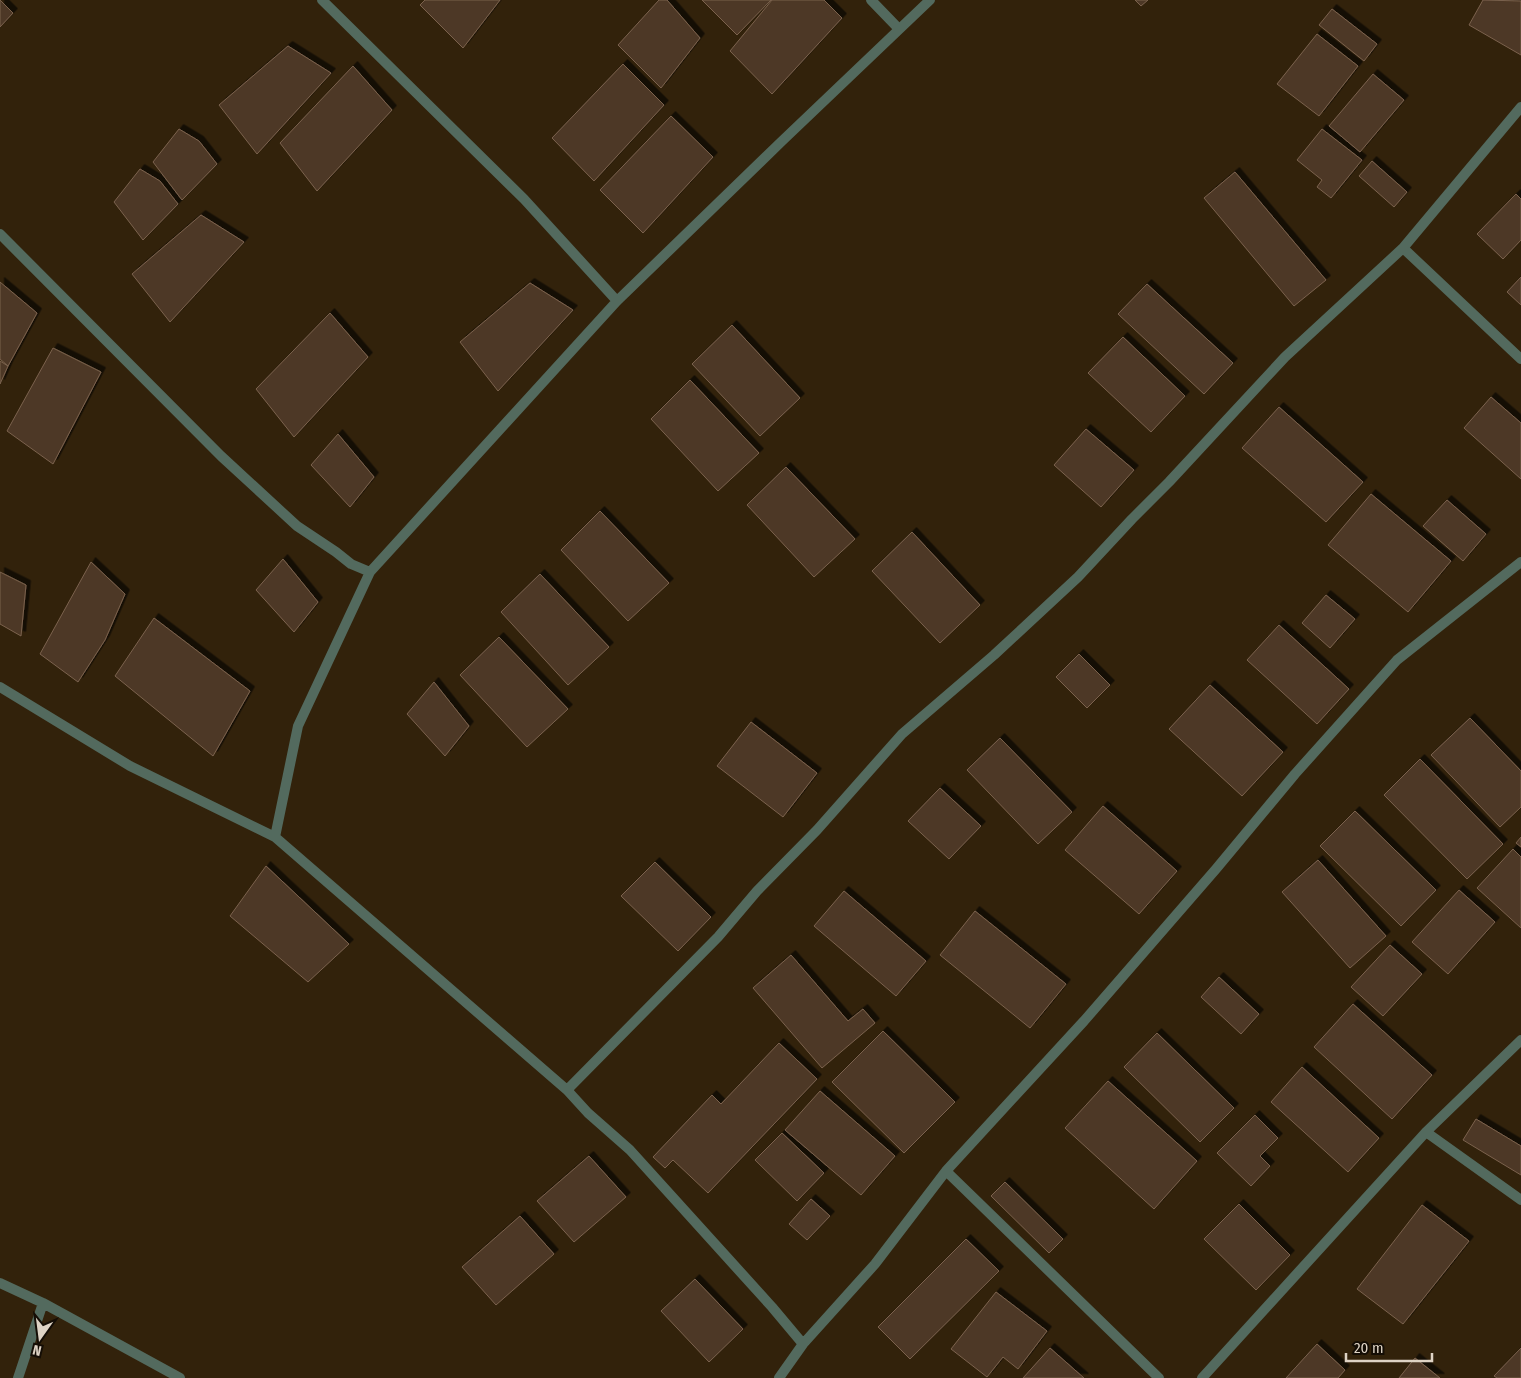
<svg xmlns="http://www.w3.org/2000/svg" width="1521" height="1378" font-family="'Fira Sans Condensed',sans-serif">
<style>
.building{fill:#4e3825;stroke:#7b624e;filter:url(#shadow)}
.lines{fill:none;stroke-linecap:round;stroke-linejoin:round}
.street{stroke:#536a5e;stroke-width:10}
</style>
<defs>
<filter id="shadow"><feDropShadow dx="4.5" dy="-4.5" stdDeviation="0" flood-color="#0009"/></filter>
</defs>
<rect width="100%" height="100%" fill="#32220b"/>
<!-- building -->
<path class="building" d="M0,0L13,13L0,27Z
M425,0H500L463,48L420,5Z
M659,0H667L700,38L661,88L618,45Z
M702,0H771L737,35Z
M772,0H824L842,18L772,94L730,51Z
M1135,0H1148L1141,6Z
M1483,0L1521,1V55L1469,25Z
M1332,9L1377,44L1364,61L1319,25Z
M1317,34L1358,66L1319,116L1277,84Z
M288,46L331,73L257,154L219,105Z
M623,64L664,105L594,181L552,138Z
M353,66L392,110L317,191L280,143Z
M1373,74L1404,100L1360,152L1329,126Z
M671,116L713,157L643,233L600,190Z
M179,129L199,141L217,164L182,200L153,162Z
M1322,129L1362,160L1331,198L1317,187L1322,180L1297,160Z
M1372,161L1407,192L1394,207L1359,176Z
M140,169L160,181L178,204L143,240L114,202Z
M1235,172L1326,280L1294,306L1204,198Z
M1516,194L1521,199V240L1503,259L1477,234Z
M201,215L244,242L170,322L132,274Z
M1521,277V305L1507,292Z
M0,282L37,313L8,366L0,359Z
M530,283L573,310L498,391L460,342Z
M1147,284L1233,363L1204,394L1118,314Z
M330,313L368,357L294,437L256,389Z
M732,325L800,398L760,436L692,364Z
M1123,337L1185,396L1151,432L1088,373Z
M53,348L101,372L53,464L7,431Z
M0,361L8,366L0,384Z
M690,380L759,453L718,491L651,419Z
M1491,397L1521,423V479L1464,428Z
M1279,407L1363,482L1326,522L1242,448Z
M1086,429L1134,470L1101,507L1054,465Z
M338,434L374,477L350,507L311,465Z
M786,467L855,539L814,577L747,505Z
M1371,494L1451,561L1408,612L1328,545Z
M1447,500L1486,534L1463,561L1423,526Z
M600,511L669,583L628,621L561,550Z
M912,532L980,605L940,643L872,571Z
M283,559L318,602L294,632L256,590Z
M91,562L125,594L105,640L78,682L40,654Z
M0,572L26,585L21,636L0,624Z
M540,574L609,647L568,685L501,612Z
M1326,595L1355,619L1330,648L1302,623Z
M154,618L250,691L213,756L115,676Z
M1279,625L1349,689L1317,724L1247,660Z
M499,637L568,709L527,747L460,675Z
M1079,654L1110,685L1087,708L1056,677Z
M434,682L469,726L445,756L407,714Z
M1210,685L1283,752L1242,796L1169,729Z
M1470,718L1521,771V807L1500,827L1431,755Z
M751,722L817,773L783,817L717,766Z
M1000,738L1072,812L1038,844L967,770Z
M1420,759L1503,844L1467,879L1384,795Z
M940,788L981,826L949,859L908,821Z
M1103,806L1177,871L1139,914L1065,850Z
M1355,811L1436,890L1401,926L1320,846Z
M1521,837V847L1516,843Z
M1513,849L1521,857V928L1477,888Z
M1318,860L1386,936L1350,968L1282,892Z
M655,862L711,917L678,951L621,896Z
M266,866L349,944L308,982L230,916Z
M1459,890L1495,922L1448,974L1412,942Z
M844,891L926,961L896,996L814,926Z
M975,911L1066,984L1030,1028L940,955Z
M1390,945L1422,974L1383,1016L1351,987Z
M791,955L848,1021L863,1009L875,1023L822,1068L753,988Z
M1219,977L1259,1014L1241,1034L1201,997Z
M1353,1004L1432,1075L1392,1119L1314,1047Z
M883,1031L955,1102L904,1153L832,1082Z
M1157,1033L1234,1108L1200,1142L1124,1067Z
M779,1043L817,1079L708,1193L673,1160L665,1168L653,1157L712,1095L721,1104Z
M1302,1067L1379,1138L1348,1172L1271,1102Z
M1108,1081L1197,1161L1154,1209L1065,1128Z
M820,1091L895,1156L861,1195L785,1130Z
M1255,1115L1278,1138L1260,1156L1270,1166L1251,1186L1217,1153Z
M1476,1119L1521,1146V1175L1463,1140Z
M782,1133L824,1173L797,1201L755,1160Z
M589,1156L626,1197L574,1242L537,1201Z
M1005,1182L1063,1239L1049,1253L991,1196Z
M811,1199L830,1216L807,1240L789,1224Z
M1239,1204L1290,1255L1256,1290L1204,1239Z
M1422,1205L1469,1241L1403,1324L1357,1289Z
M520,1216L554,1254L496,1305L462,1267Z
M966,1239L999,1271L910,1359L878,1327Z
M695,1279L743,1329L709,1362L661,1311Z
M996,1292L1047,1331L1018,1369L1003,1357L987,1377L951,1349Z
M1317,1344L1345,1370L1338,1378H1286Z
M1050,1348L1084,1378H1023Z
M1521,1348V1378H1497L1494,1376Z
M1415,1358L1440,1378H1399Z"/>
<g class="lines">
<!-- street -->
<path class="street" d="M322,0L524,199L617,301
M871,0L899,29
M0,234L221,456L297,526L336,552L351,564L370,572
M1403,248L1521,359
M0,687L130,766L275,837L567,1090L588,1113L630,1150L772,1307L803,1344
M275,837L298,726L370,572L617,301L781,142L930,0
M567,1090L718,937L757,891L817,830L902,734L994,655L1078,577L1132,519L1169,482L1285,357L1403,248L1521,107
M1426,1132L1521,1200
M946,1171L1159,1378
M0,1283L43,1303L180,1378
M18,1378L43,1303
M779,1378L803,1344L875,1264L946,1171L1084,1021L1216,869L1295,774L1397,660L1521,562
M1202,1378L1426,1132L1521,1040"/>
</g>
<!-- north arrow -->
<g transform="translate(40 1338) rotate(194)" stroke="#140d05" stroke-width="4" paint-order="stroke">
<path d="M0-4L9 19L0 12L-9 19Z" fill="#ded3c5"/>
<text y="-8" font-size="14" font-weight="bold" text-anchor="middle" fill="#ded3c5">N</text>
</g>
<!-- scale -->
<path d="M1346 1353v8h86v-8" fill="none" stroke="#ded3c5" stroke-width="2.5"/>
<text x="1354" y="1353" font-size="15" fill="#ded3c5" stroke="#140d05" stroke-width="4" paint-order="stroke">20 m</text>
</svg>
